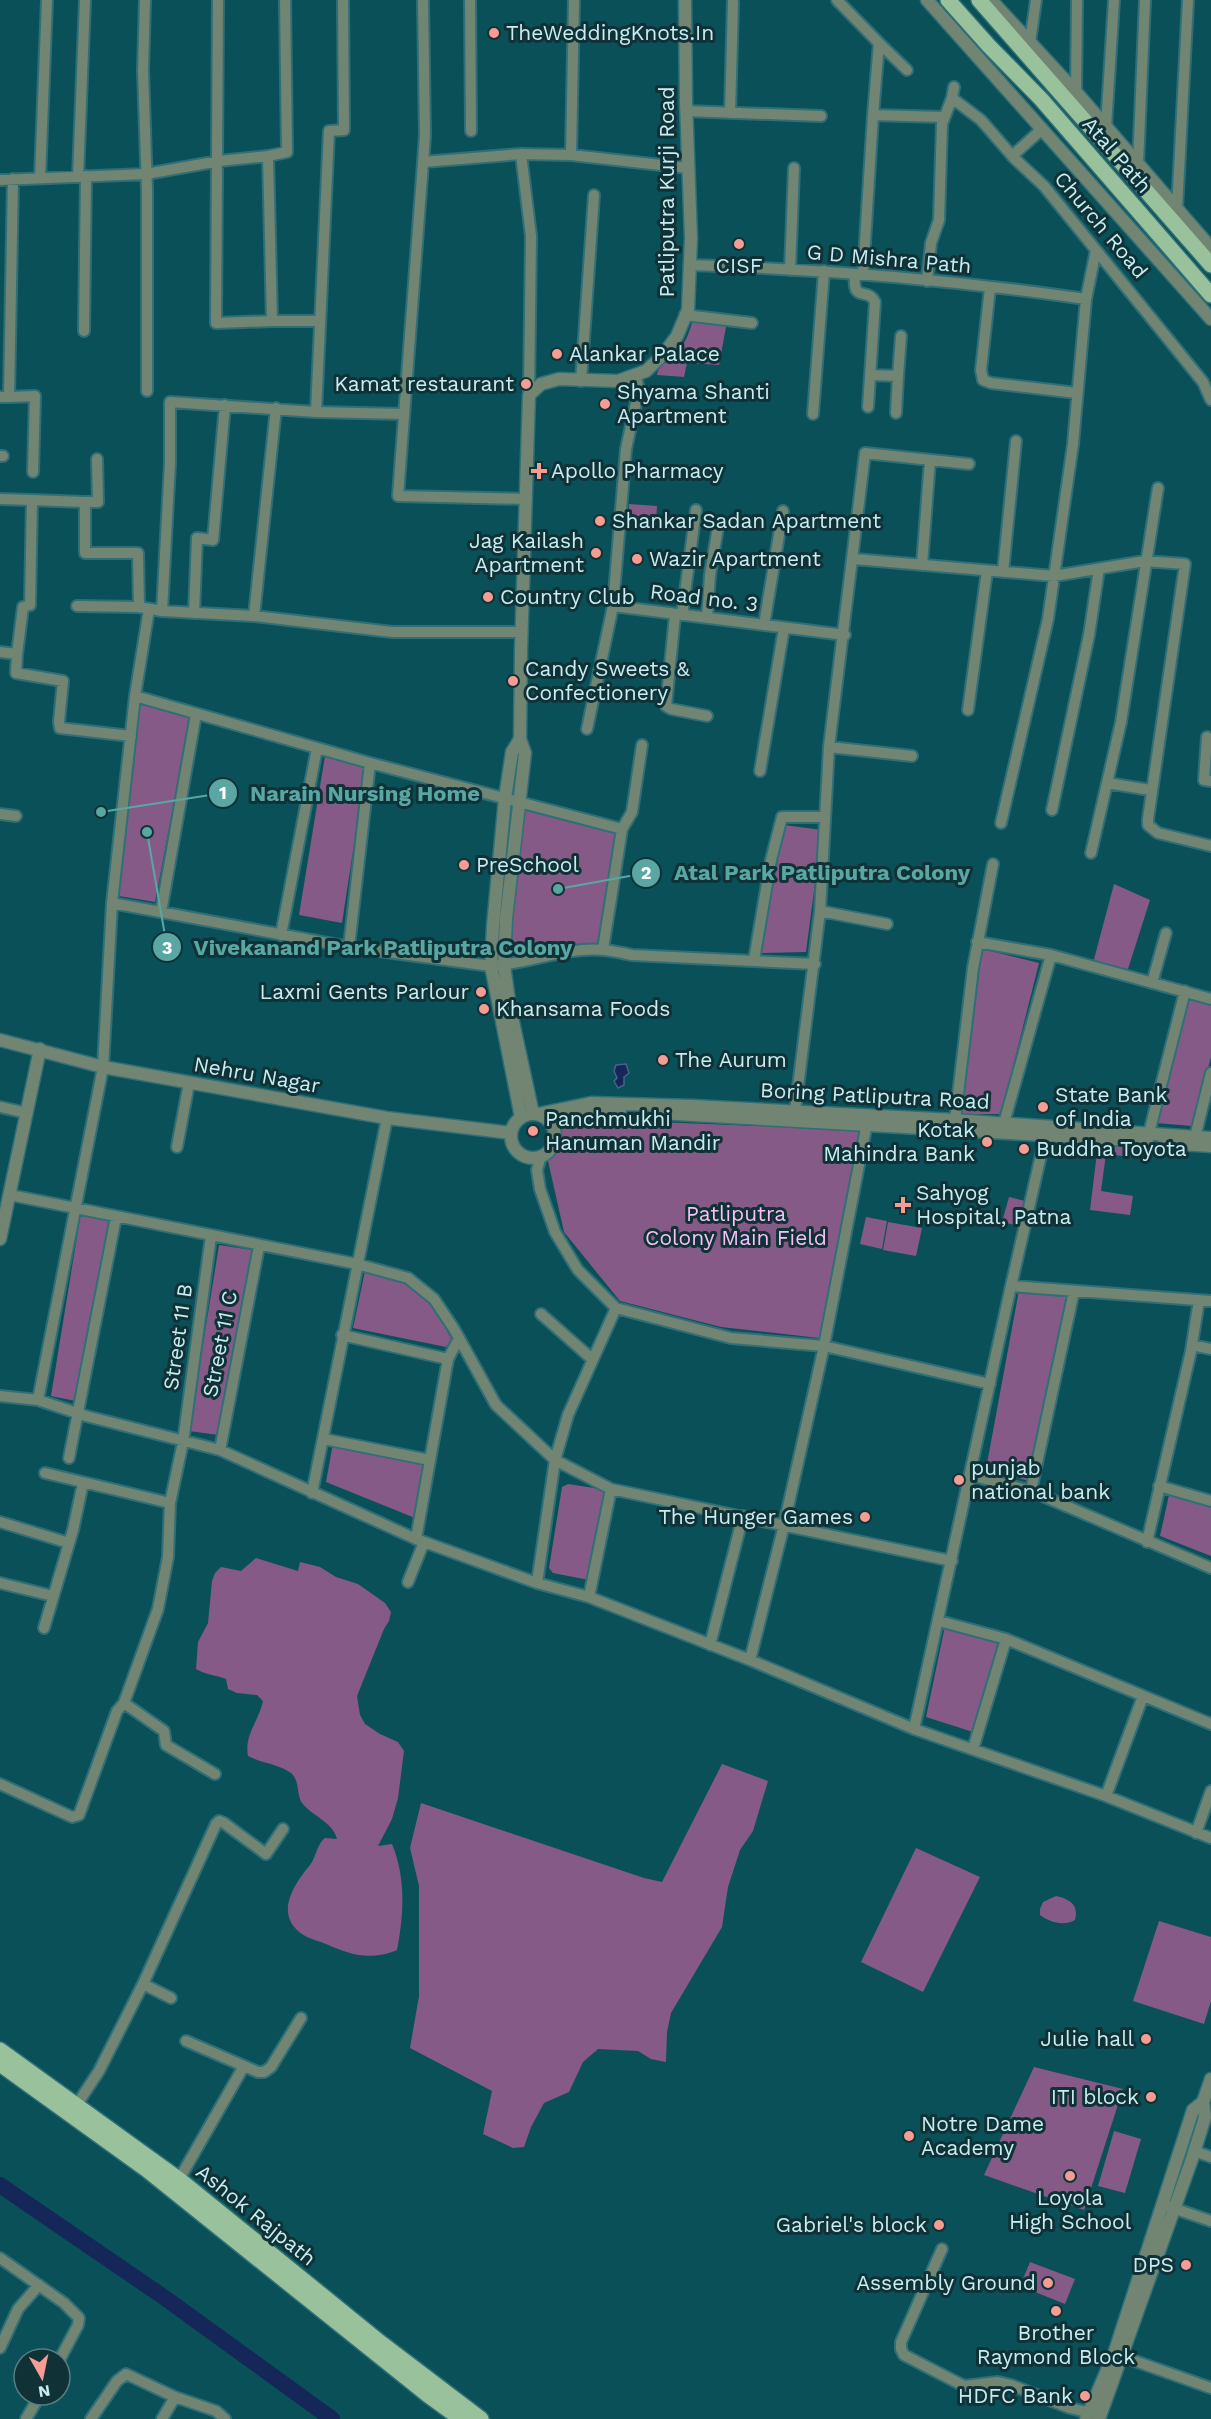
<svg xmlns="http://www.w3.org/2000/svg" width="1211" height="2419" font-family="'Work Sans',sans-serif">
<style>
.green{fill:#855a86}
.water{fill:#152658;stroke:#4a6286;stroke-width:1.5}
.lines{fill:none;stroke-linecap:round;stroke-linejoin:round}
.river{stroke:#152658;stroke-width:16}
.minor-casing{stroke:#306f77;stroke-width:14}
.tertiary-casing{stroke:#306f77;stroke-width:15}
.primary-casing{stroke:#306f77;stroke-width:18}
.minor{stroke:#718572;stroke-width:10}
.tertiary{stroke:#718572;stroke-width:12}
.primary{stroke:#99c19b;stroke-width:15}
.poi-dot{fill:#f59c93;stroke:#103237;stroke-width:2}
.labels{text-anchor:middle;stroke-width:6;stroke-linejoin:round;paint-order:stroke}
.poi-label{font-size:21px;fill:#c7edf2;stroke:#103237;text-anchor:start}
.street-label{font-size:21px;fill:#c7edf2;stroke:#103237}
.park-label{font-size:21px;fill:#f8bff8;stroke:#103237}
.leader{fill:none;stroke:#59a6a3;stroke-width:2}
.callout-dot{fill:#59a6a3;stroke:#103237;stroke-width:2}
.mark-label{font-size:18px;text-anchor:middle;font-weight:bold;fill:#fff}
.callout-label{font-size:22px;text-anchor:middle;font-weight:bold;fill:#59a6a3;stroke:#103237;stroke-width:6;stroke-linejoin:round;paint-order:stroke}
</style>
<rect width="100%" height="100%" fill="#0a5058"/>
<!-- green -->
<path class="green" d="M693,318L727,322L719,365L687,363L684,377L657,375C658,364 676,355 682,346C688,337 691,327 693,318Z
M629,504L657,506L656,523L628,521Z
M140,704L190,718L155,902L119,896Z
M325,756L366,766L342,923L299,915Z
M516,808L617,833L597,946L504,954Z
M784,825L822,830L806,952L761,953Z
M1114,884L1150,900L1128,969L1093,963Z
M982,949L1039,963L1001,1114H962Z
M1188,999L1211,1005V1057L1192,1126L1156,1123Z
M582,1119L860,1130L819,1338L721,1327L620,1301L564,1232L548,1161L554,1142L552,1129Z
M1098,1144L1132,1148L1131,1157L1106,1154L1101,1191L1133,1196L1130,1215L1090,1210Z
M1009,1197L1025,1201L1019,1226L1002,1222Z
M81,1212L113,1219L76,1401L51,1396Z
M866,1217L887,1221L882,1249L860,1244Z
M888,1222L922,1228L916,1256L883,1250Z
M219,1245L252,1250L219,1435L189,1431Z
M365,1271C387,1275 418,1283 432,1303C440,1314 445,1328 452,1340L446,1347L353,1328Z
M1019,1290L1071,1294L1029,1481L986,1469Z
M333,1443L424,1465L415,1518L326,1482Z
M568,1484L607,1490L589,1580L553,1573L549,1568L562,1487Z
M1169,1495L1211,1506V1556L1160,1536Z
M256,1558L298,1571L300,1562L320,1567L336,1577L358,1584L385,1603L391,1612L389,1621L384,1629L357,1696L360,1715L365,1724L380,1734L398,1742L404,1751L398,1798L392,1819L378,1846L392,1844C406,1878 404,1914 397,1950C370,1961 351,1955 326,1944C316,1940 305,1938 297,1930C276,1910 296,1882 310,1865C317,1856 316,1845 325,1838L337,1839C333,1822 312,1816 302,1803C296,1793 300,1781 291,1773C279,1764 261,1763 248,1756C244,1734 259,1721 263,1701L257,1695L237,1693L228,1689L226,1679C216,1675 206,1675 196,1669L198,1642L208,1623L212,1581L215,1573L221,1567L241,1571Z
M945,1626L998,1642L973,1732L926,1717Z
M722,1764L768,1781L753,1831L740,1850L728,1887L722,1927L671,2013L667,2032L666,2062L651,2059L638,2051L598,2049L583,2062L569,2092L544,2103L531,2127L524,2147L513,2148L483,2134L492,2091L410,2048L419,1996V1886L410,1848L421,1803L644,1878L662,1882Z
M916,1848L980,1877L923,1992L861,1962Z
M1056,1896C1070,1899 1079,1905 1075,1920C1064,1926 1051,1923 1040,1915V1909L1043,1902Z
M1159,1921L1211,1937V2001L1204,2024L1133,2001Z
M1034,2067L1123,2089L1084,2210L984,2175Z
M1114,2131L1141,2139L1125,2193L1098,2186Z
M1030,2262L1075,2279L1065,2304L1020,2286Z"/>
<!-- water -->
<path class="water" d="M626,1064L629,1073L624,1077V1085L618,1088L614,1081L617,1078L614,1071L616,1065Z"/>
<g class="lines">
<!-- river -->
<path class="river" d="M0,2185L165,2298L332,2419"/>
<defs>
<path id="minor" d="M145,0L143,70L147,190V391
M218,0L216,323L272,321
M285,0L287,152L268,156L272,321H319
M423,0L425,136L398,496L526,499
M470,0L471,131
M837,0L879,43L873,115L943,117
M1030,42L1036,0
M879,43L907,70
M954,87L952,98L981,120L1014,158L1044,186L1203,382L1211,400
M1076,92L1077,0
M686,111L821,116
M730,113L733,2
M1106,127L1114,0
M521,154L531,236L529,395
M571,155L574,0
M1012,156L1042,129
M423,162L521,154L571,155L688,168
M1138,164L1145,0
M78,177L85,0
M40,178L47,0
M0,180L146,174L219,161L268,156
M1177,209L1188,0
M689,265C822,269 954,280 1086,299
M790,270L794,168
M855,274C852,304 867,286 875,302L868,407
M863,274L873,115
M927,281L931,243L939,220L942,124L952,98
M990,288L981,370L983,380L991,383L1077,393
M685,315L752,323
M84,331L86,176
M635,375L639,389L626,449L613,606L845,635
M870,375L898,376L901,336
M581,381L594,195
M0,397H9L13,179
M9,397L35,396L33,472
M316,412L329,131L344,130L343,0
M896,413L898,376
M813,414L824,271
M0,456H3
M0,499L32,500L30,605L23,607L17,654L0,652
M32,500L85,502V553H138L139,607
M85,502H98L97,459
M854,559L1054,576L1145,561L1185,564L1148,819V825L1158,833L1211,846
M922,565L930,460
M1003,572L1016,441
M77,606L139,607L162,611L254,616L392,632H521
M162,611L170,463V402L316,412L404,414
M194,613L197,538L213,540L225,405
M675,615L666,706L671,709L707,716
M682,615L696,510
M254,616L276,408
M707,618L710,575L718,527
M764,625L783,511
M17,654L16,673L63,681L59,722L60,728L131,736
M135,696L370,763L622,829
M968,710L987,571
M587,729L613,606
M1207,737L1204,780L1211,781
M829,747L912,756
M760,771L784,628
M1107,783L1150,790
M1052,810L1089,635L1099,569
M0,814L16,816
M1001,823L1048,619L1073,444L1086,299L1096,250
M1091,853L1121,722L1158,488
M112,903L349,947L491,966C529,964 567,946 604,950C613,951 623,953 632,955L815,964
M820,911L887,924
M161,912L196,714
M281,935L317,748
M977,942L1051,955L1211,999
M349,947L370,763
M603,949L622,829L632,812L642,745
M754,960L771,860L782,817H825
M1152,983L1166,933
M0,1107L27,1113
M795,1111L820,911L829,747L865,453L969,464
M955,1120L973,968L993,864
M1004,1123L1051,955
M1147,1141L1185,991
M1193,1145L1211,1073
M177,1147L189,1083
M541,1156L537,1170L540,1189L555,1232L578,1270L616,1308L731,1338L824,1346L990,1384
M10,1195L357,1264L408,1278L434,1299L454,1329L496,1405L555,1460L611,1489L952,1561
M1011,1286L1211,1301
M541,1314L592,1359
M342,1335L448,1359
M1192,1345L1211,1349
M0,1396L38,1400L86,1416L220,1450L416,1539L537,1583L589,1597L750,1660L914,1729L1106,1796L1211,1838
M38,1400L103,1067L112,903L135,696L149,609
M324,1439L430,1460
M220,1450L259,1246
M69,1458L116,1217
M45,1473L170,1503
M970,1475L1031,1491L1211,1568
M1159,1486L1211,1501
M1031,1491L1074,1291
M312,1493L387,1118
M0,1522L69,1543
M416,1539L448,1359L459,1338
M1147,1542L1191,1351L1199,1300
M408,1582L424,1542
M0,1583L53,1596
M537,1583L555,1460L568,1415L616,1308
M589,1597L611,1489
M939,1621L1006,1639L1211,1724
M44,1628L73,1530L83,1483
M710,1645L743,1516
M750,1660L784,1525L824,1346L868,1118
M124,1703L164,1731L166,1745L215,1774
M914,1729L1011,1286L1047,1129
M973,1749L1006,1639
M0,1784L72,1817L79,1815L117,1711L124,1703L158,1609L168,1557L170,1503L183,1442L211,1236
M1106,1796L1143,1696
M1196,1833L1211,1791
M143,1984L171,1998
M186,2041L258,2072H264L271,2067L301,2018
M74,2109L99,2071L143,1984L216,1824L219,1821L224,1823L266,1854L283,1829
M1194,2151L1211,2157
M177,2183L244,2066
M1164,2205L1211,2221
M942,2249L901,2342V2349L904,2355L964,2386L998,2382L1011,2385L1070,2408L1095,2414
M0,2258L64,2303L79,2318L78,2325L60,2359
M0,2348L18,2309L39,2285
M1115,2354L1211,2388
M26,2419L40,2395
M91,2419L117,2381L126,2374L175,2397L216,2411L225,2419
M162,2419L175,2397"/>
<path id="tertiary" d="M927,0L1211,319
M991,0L1076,92L1211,248
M520,739L512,752L505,798L493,926L491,966L521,1117
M0,1040L103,1067L387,1118L511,1133
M658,1113L1147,1141
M511 1136a22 22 0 1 1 44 0a22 22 0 1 1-44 0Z
M533,1114L510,1008L504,965L506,919L525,753L520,739L521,650L529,395L541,384L559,379L618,381L646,371L663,355L677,336L688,310L691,238L686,102L685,0
M538,1114L591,1103L693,1106L955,1120L1211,1138
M551,1122L577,1115L620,1111
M1164,1143L1211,1146
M0,1239L40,1049
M1086,2419L1114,2354L1193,2110L1203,2102
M1099,2419L1192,2159L1205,2117L1203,2102L1211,2079"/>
<path id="primary" d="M948,0L989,46L1041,99L1211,295
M979,0L1211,265
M0,2050L180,2180L381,2343L481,2419
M0,2064L147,2170L429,2396L461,2419"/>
</defs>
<!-- minor casing -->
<use href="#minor" class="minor-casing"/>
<!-- tertiary casing -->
<use href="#tertiary" class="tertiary-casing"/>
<!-- primary casing -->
<use href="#primary" class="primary-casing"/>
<!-- minor -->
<use href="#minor" class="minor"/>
<!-- tertiary -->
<use href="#tertiary" class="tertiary"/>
<!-- primary -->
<use href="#primary" class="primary"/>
</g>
<!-- markers -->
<g class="poi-dot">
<circle cx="494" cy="33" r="6"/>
<circle cx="739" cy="244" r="6"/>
<circle cx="557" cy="354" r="6"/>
<circle cx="526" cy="384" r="6"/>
<circle cx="605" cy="404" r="6"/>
<path d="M536 462h6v6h6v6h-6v6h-6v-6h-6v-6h6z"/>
<circle cx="600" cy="521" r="6"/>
<circle cx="596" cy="553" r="6"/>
<circle cx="637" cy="559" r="6"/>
<circle cx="488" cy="597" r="6"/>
<circle cx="513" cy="681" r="6"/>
<circle cx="464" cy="865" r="6"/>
<circle cx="481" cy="992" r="6"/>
<circle cx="484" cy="1009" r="6"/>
<circle cx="663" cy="1060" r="6"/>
<circle cx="1043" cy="1107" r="6"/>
<circle cx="533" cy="1131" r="6"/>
<circle cx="987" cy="1142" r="6"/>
<circle cx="1024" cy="1149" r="6"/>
<path d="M900 1196h6v6h6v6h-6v6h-6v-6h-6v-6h6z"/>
<circle cx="959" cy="1480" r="6"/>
<circle cx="865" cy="1517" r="6"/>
<circle cx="1146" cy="2039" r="6"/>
<circle cx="1151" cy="2097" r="6"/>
<circle cx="909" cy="2136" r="6"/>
<circle cx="1070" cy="2176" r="6"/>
<circle cx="939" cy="2225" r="6"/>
<circle cx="1186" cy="2265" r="6"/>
<circle cx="1048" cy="2283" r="6"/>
<circle cx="1056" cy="2311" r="6"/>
<circle cx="1085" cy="2396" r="6"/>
</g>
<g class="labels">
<!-- poi labels -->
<g class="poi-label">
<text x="506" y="40">TheWeddingKnots.In</text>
<text x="739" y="273" text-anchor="middle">CISF</text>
<text x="569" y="361">Alankar Palace</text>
<text x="514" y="391" text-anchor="end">Kamat restaurant</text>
<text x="617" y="399">Shyama Shanti<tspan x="617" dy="24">Apartment</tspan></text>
<text x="551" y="478">Apollo Pharmacy</text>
<text x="612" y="528">Shankar Sadan Apartment</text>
<text x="584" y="548" text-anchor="end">Jag Kailash<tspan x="584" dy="24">Apartment</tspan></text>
<text x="649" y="566">Wazir Apartment</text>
<text x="500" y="604">Country Club</text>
<text x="525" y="676">Candy Sweets &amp;<tspan x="525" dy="24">Confectionery</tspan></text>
<text x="476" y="872">PreSchool</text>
<text x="469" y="999" text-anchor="end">Laxmi Gents Parlour</text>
<text x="496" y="1016">Khansama Foods</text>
<text x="675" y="1067">The Aurum</text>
<text x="1055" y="1102">State Bank<tspan x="1055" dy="24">of India</tspan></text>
<text x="545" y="1126">Panchmukhi<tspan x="545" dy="24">Hanuman Mandir</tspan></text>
<text x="975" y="1137" text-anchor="end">Kotak<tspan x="975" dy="24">Mahindra Bank</tspan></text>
<text x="1036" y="1156">Buddha Toyota</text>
<text x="916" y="1200">Sahyog<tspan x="916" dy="24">Hospital, Patna</tspan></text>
<text x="971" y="1475">punjab<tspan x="971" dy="24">national bank</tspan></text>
<text x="853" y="1524" text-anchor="end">The Hunger Games</text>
<text x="1134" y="2046" text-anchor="end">Julie hall</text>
<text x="1139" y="2104" text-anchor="end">ITI block</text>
<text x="921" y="2131">Notre Dame<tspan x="921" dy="24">Academy</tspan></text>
<text x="1070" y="2205" text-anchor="middle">Loyola<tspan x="1070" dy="24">High School</tspan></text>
<text x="927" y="2232" text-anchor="end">Gabriel's block</text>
<text x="1174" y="2272" text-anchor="end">DPS</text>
<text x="1036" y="2290" text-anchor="end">Assembly Ground</text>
<text x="1056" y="2340" text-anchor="middle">Brother<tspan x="1056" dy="24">Raymond Block</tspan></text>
<text x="1073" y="2403" text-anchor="end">HDFC Bank</text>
</g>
<!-- street labels -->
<g class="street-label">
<text transform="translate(1117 155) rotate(49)" y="7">Atal Path</text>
<text transform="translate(667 192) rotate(-90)" y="7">Patliputra Kurji Road</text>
<text transform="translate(1101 225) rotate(50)" y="7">Church Road</text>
<text transform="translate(889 259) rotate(5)" y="7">G D Mishra Path</text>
<text transform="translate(704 598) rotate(7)" y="7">Road no. 3</text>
<text transform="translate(257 1075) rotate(10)" y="7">Nehru Nagar</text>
<text transform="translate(875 1096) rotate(3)" y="7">Boring Patliputra Road</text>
<text transform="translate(178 1337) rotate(-82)" y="7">Street 11 B</text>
<text transform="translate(220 1344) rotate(-79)" y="7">Street 11 C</text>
<text transform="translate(256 2215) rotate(39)" y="7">Ashok Rajpath</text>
</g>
<!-- park labels -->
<g class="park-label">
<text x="736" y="1221">Patliputra<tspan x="736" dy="24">Colony Main Field</tspan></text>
</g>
</g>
<!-- callouts -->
<path class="leader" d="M101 812L223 793M558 889L646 873M147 832L167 947"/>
<g class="callout-dot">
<circle cx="101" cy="812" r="6"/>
<circle cx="558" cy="889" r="6"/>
<circle cx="147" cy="832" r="6"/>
<circle cx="223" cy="793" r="15"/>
<circle cx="646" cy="873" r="15"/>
<circle cx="167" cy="947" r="15"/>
</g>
<g class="mark-label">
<text x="223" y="799">1</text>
<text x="646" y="879">2</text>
<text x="167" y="954">3</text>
</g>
<g class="callout-label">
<text x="365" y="801">Narain Nursing Home</text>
<text x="822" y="880">Atal Park Patliputra Colony</text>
<text x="383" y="955">Vivekanand Park Patliputra Colony</text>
</g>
<!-- north arrow -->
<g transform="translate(42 2377) rotate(171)"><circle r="28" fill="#103237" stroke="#597d82" stroke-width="1.5"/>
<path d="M0-4.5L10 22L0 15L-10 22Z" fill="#f59c93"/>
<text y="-9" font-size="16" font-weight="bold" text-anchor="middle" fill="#c7edf2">N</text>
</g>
</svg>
